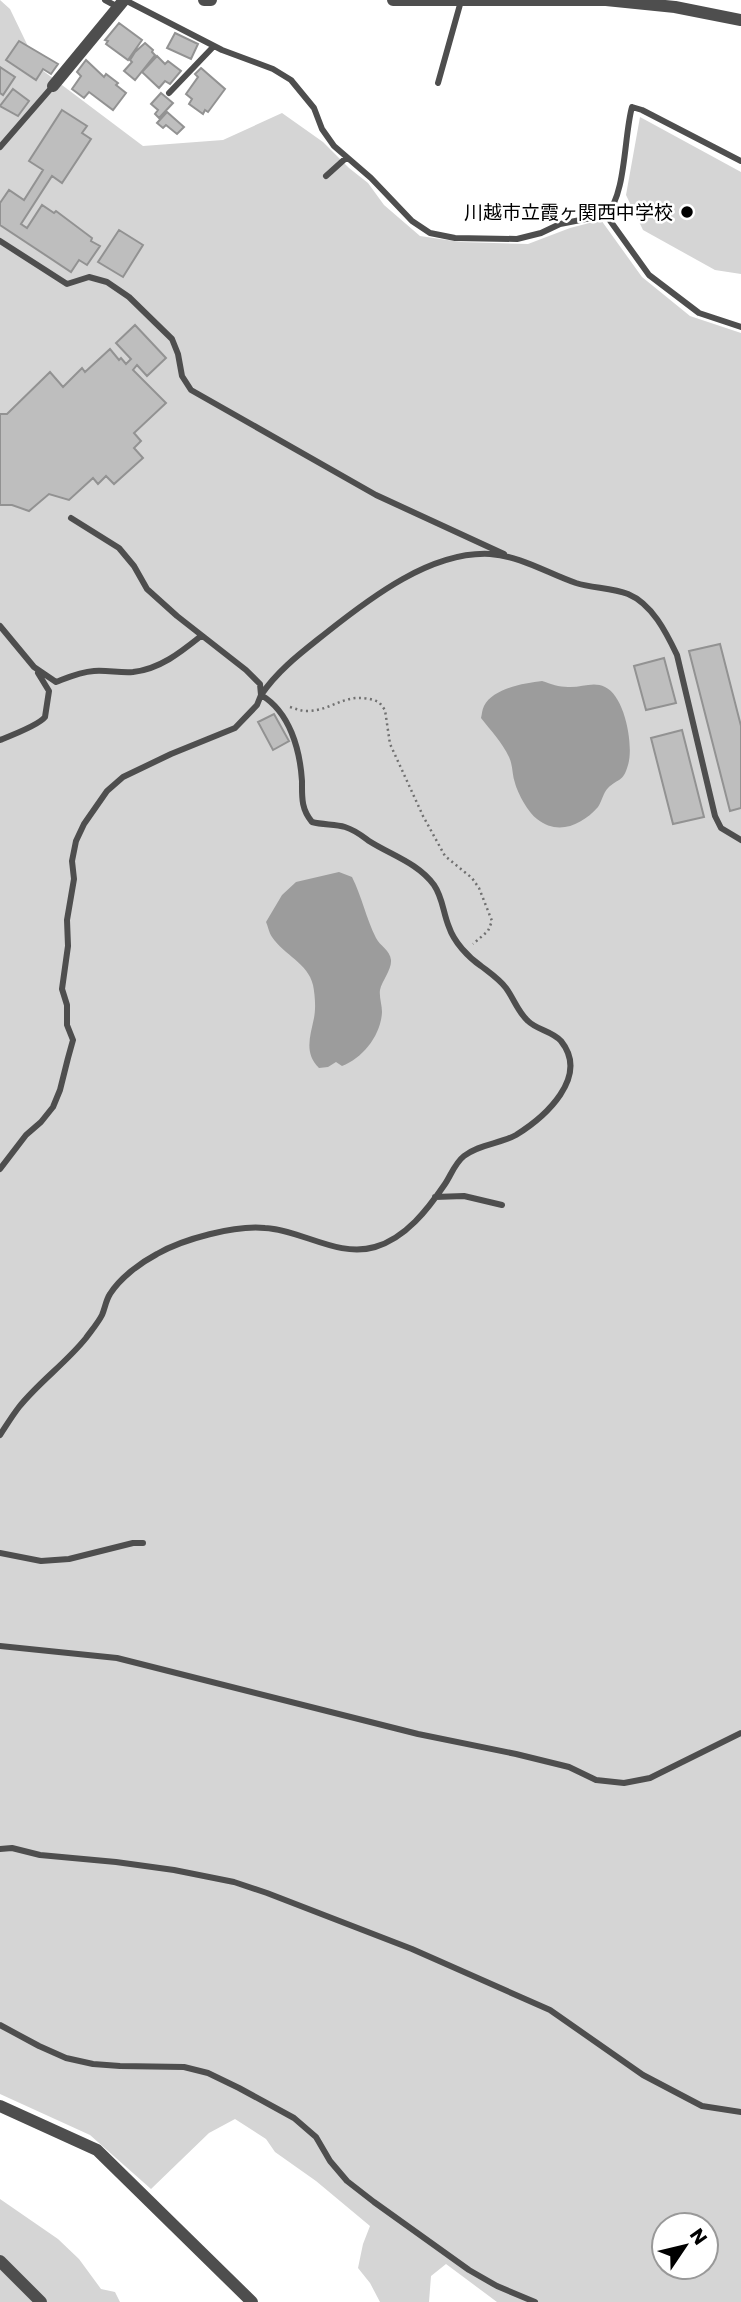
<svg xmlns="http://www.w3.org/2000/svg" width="741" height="2302" font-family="Poppins,'Noto Sans JP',sans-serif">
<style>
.green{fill:#d5d5d5;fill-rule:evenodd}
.water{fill:#9c9c9c}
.building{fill:#bebebe;stroke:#929292;stroke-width:2}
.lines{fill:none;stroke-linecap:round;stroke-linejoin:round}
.path{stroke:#707070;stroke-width:2.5;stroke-dasharray:2 3.5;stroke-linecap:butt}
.lane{stroke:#4e4e4e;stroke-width:6}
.street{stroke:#4e4e4e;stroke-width:12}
.poi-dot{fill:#000;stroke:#fff;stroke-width:2.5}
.labels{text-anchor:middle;stroke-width:5;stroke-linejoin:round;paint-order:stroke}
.poi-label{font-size:19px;fill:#000;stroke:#fff;text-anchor:end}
</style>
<rect width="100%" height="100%" fill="#fff"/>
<!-- green -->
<path class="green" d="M0,0L10,9L38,67L143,146L223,140L282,113L323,142L349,168L368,183L384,205L420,236L461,242L528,244L570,228L601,220L642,277L690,316L741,333V2302H497L446,2264L431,2276L429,2302H380L370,2283L358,2268L363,2244L370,2226L316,2181L275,2152L266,2139L235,2119L209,2133L151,2189L90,2135L0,2094ZM664,2225H706V2267H664Z
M640,117L741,172V274L715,270L643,230L626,195Z
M0,2199L58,2239L79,2259L101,2289L115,2292L120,2302H0Z"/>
<!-- water -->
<path class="water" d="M542,681C551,684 559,687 568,687C581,688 593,681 605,687C625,696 634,746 628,765C623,783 618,778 608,788C603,793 602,801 598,807C582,825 558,836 537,819C528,812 518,794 515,783C512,775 513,765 509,757C502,742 491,731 481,718C482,714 482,710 484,706C493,688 525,683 542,681Z
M339,872L352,877C362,897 366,918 376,938C380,946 390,950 391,960C392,969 382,981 380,990C379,997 382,1005 382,1012C381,1035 363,1058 342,1066L336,1062L328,1067L319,1068C304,1053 310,1037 314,1018C316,1008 315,995 313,985C308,963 284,955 272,937C269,933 268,926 266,922L282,895L296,882Z"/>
<!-- building -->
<path class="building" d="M119,23L142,40L128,60L106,44L108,41L105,40Z
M175,33L198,44L191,59L167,48Z
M19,41L58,64L51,74L43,69L36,80L6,60Z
M145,43L153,50L152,52L155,55L135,80L124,71L132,62L130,60L135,52Z
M157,56L165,64L168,61L181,71L170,84L165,81L159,88L142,72Z
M86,60L104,77L106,74L118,83L116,85L126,93L113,110L89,92L84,98L72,89L81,76L77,72Z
M0,67L15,77L3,95L0,93Z
M201,68L225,89L208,112L205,110L203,114L189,104L192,99L186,94L198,77L195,74Z
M13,89L29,101L18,116L0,106Z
M161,93L173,103L159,118L155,114L158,110L151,104Z
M62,110L87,126L82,133L91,139L62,183L52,176L21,224L27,228L42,205L54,213L56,211L92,238L91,241L100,246L87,265L79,260L71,272L0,225V203L9,190L24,200L43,170L29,161Z
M167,112L184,127L177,134L166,125L163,128L157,123Z
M119,230L143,245L123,277L98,262Z
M135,325L166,358L147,376L137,365L133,370L166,403L134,433L141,441L134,448L143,458L114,484L106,476L98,484L93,478L69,500L49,494L29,511L12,505H0V414H7L50,372L63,387L82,368L85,372L110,349L119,360L121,358L126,364L131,359L116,343Z
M720,644L741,726V808L730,811L689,651Z
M664,658L676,703L646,710L634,666Z
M274,714L289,741L273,750L258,722Z
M682,730L704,817L673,824L651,738Z"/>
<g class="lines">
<!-- path -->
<path class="path" d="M290,707C296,709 301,711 307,711C334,711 347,689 379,702L385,710L390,744L423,816L445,856L472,878L479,888L492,921L488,931L473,944"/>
<!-- lane -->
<path class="lane" d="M105,0L118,7
M125,0L222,50L273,69L291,80L314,108L322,129L334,146L371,178L412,221L430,233L455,238L517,239L541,233L560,224L606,215C626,196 624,135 632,107L642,110L741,161
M438,83L461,1
M169,93L214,46
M0,147L53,86
M326,176L346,158
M606,215L649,275L699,313L741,327
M0,241L67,284L89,277L107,282L129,297L172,339L178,354L182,376L191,390L376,495L504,554
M0,626L34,667L56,682C69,677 80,672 94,671C107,670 120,673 133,672C160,669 181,652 201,636
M0,740C10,736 39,725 45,717L49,691L38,673
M0,1169L26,1135L41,1122L53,1107L60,1090L68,1058L73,1040L67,1025V1005L62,989L68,946L67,920L74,879L72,861L76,841L84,824L107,791L123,777L171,754L235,728L257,705L261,695L260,684L246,670L177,616L147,589L134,566L119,548L71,518
M435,1197L464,1196L502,1205
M0,1435C6,1426 12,1416 19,1407C39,1382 66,1363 86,1338C91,1331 98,1323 102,1315C105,1308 106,1300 110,1294C120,1278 140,1263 157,1254C183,1239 235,1225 265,1228C302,1230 338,1258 375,1247C406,1238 428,1209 445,1184C451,1175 455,1163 464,1156C479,1144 500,1144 516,1135C545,1117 590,1077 561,1041C552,1031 537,1030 528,1021C518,1012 514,999 506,988C499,979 490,973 481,966C468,957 454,942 449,927C443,913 443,898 434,885C418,863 391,855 369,841C361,835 355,830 345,827C335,824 323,825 312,822C301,809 302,797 302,781C300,750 290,712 261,695C279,669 301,653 326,633C370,598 431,551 490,554C521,556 547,573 576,583C592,588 612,588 628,594C652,604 666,632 677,655L715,816L721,828L741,840
M0,1553L41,1561L69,1559L133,1543H143
M0,1646L117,1658L418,1734L516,1754L569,1767L596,1780L624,1783L650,1778L741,1733
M0,1849L12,1848L40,1855L116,1862L174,1870L234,1882L267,1893L412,1949L550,2010L643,2075L702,2106L741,2112
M0,2025L39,2046L66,2058L93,2064L120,2066L184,2067L208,2073L239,2088L294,2118L316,2137L330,2161L347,2181L374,2202L469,2270L497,2286L535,2302"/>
<!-- street -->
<path class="street" d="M204,0H211
M393,0H605
M606,0L675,7L741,20
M53,86L124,0
M0,2106L97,2150L252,2302
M0,2261L41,2302"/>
</g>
<!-- markers -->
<circle class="poi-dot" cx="687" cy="212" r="7"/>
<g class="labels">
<!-- poi labels -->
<g class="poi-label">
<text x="673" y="219">川越市立霞ヶ関西中学校</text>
</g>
</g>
<!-- north arrow -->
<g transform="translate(685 2246) rotate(55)"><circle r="33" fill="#ffffff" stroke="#999999" stroke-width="2"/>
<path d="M0-5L12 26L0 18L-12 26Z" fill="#000000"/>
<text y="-10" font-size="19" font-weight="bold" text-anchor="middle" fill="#000000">N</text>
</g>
</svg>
